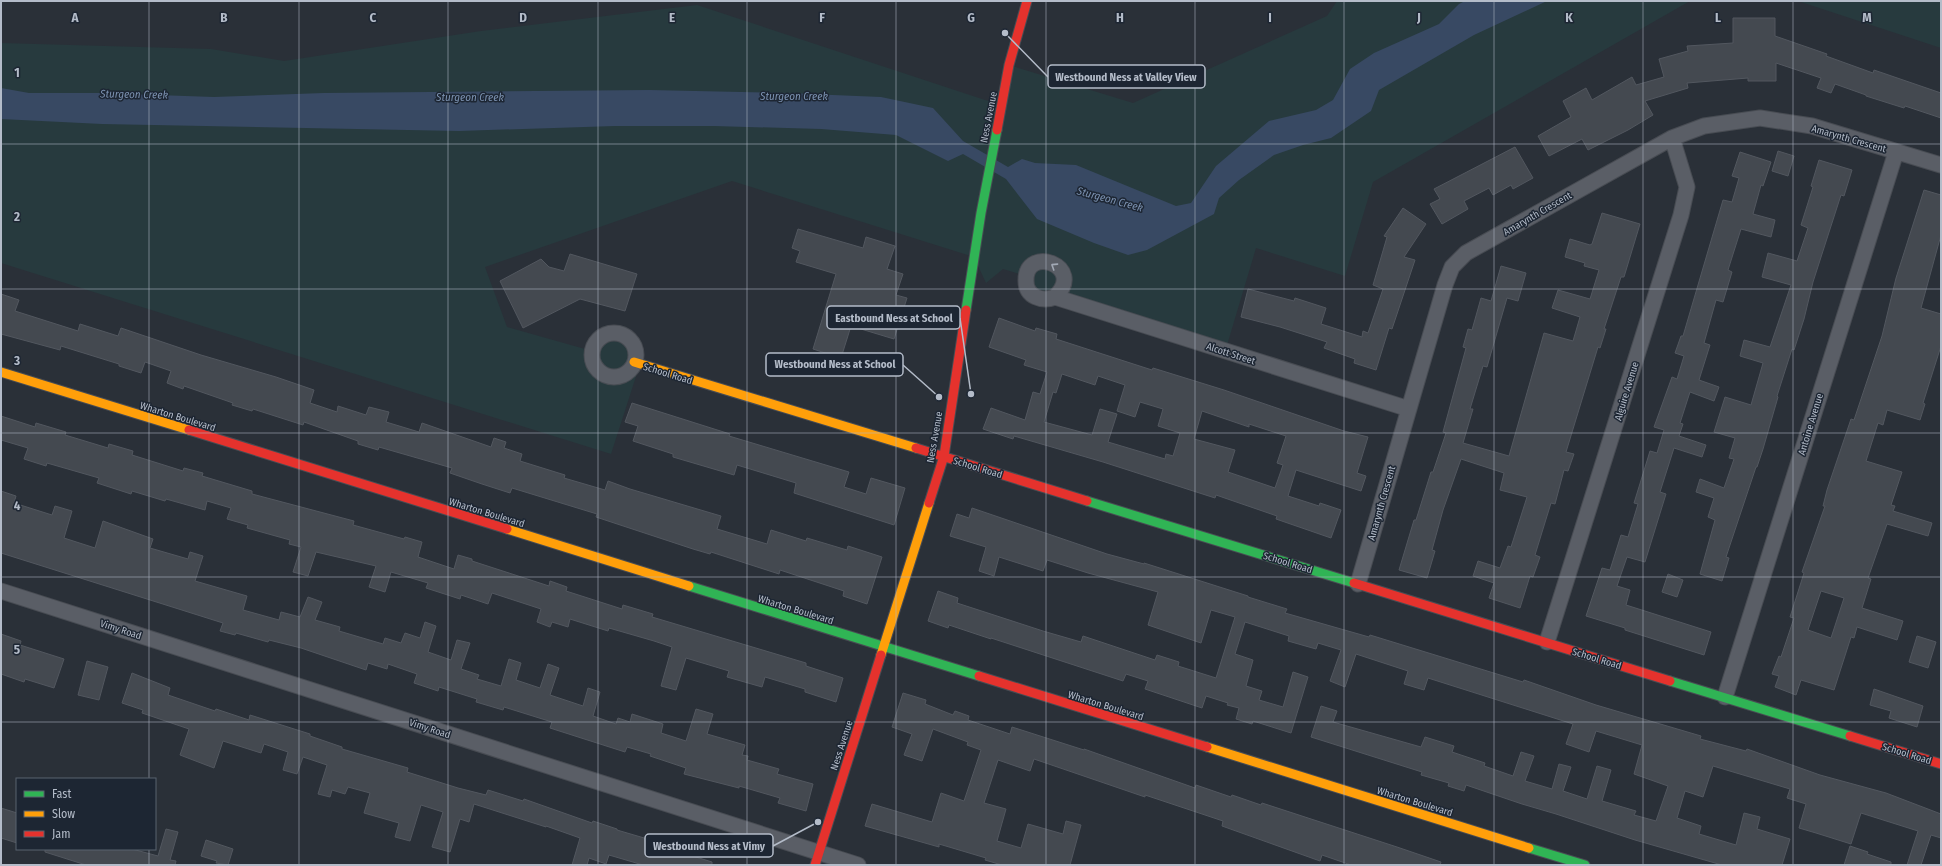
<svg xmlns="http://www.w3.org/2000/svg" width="1942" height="866" font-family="'Fira Sans Condensed',sans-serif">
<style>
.green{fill:#273a3e}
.water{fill:#384963}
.building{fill:#444950;stroke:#52575f;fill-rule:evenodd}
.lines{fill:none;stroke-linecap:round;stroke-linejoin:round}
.street-casing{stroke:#484c53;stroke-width:17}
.fast-casing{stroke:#484c53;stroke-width:11}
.slow-casing{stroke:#484c53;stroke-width:11}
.jam-casing{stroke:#484c53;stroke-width:11}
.street{stroke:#5a5e66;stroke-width:15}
.fast{stroke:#30b455;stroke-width:9}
.slow{stroke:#ff9f0a;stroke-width:9}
.jam{stroke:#e5322d;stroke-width:9}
.oneway{stroke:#a2a9b5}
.grid{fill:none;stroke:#b4bcc9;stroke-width:1;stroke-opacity:0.55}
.labels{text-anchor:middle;stroke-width:3;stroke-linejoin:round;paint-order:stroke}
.street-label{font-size:10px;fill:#b4bcc9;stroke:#1d2633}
.water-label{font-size:11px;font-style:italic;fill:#7c92b1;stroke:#1d2633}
.grid-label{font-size:13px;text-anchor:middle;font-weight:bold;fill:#b4bcc9;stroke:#1d2633;stroke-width:3;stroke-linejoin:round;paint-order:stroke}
.leader{fill:none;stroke:#b4bcc9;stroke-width:1.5}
.callout-dot{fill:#b4bcc9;stroke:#1d2633;stroke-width:1.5}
.callout{fill:#1d2633;stroke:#b4bcc9;stroke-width:1.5}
.callout-label{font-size:11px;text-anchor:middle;font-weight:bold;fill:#b4bcc9}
</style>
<rect width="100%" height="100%" fill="#2a3038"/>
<!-- green -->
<path class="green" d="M1337,1H1690L1373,182L1345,276L1256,248L1225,352L1041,299L1026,276L1003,269L986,283L974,257L732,181L485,267L507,327L592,351C598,337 608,331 623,335L633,345L640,364L611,454L1,263V43L211,49L284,61L481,31L697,5L985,100L1001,104L1009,65L1133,103L1327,16Z
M1798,1H1941V48Z"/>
<!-- water -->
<path class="water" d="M1465,1H1547L1474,35L1379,90L1371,111L1331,138L1303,145L1274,155L1239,180L1219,198L1214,214L1147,250L1128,255L1094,243L1037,219L1006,179L963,154L948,161L896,135L821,129L714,126H615L459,131L102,124L1,119V88L29,93H99L214,97L324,93L649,90L785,93L881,97L933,108L963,141L1008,167L1022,159L1035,163L1076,165L1176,206L1191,203L1216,166L1269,121L1316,110L1333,100L1350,69L1374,53L1439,24L1459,4Z"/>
<!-- building -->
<path class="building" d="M1733,18H1775V36L1827,54L1826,56L1873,73L1874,70L1941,93V118L1905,106L1904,108L1866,96V95L1835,84L1831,93L1817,88L1821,78L1776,63V81H1748V78L1687,83L1688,88L1645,101L1653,115L1628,130L1588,150L1582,139L1549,156L1538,136L1571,117L1563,101L1586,88L1592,100L1632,77L1636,85L1664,77L1659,59L1688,51L1687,46L1733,43Z
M1515,147L1533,178L1513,189L1511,185L1493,195L1489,188L1464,201L1468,209L1442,224L1430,204L1440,199L1434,189Z
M1778,151L1794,156L1788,176L1772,171Z
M1740,152L1771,162L1763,186L1761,185L1753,214L1775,220L1771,237L1741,229L1728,270L1732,272L1723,302L1716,300L1704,343L1710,345L1699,380L1719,387L1714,401L1690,392L1680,423L1683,424L1679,436L1706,445L1702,457L1674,448L1660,492L1666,494L1645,562L1627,557L1617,586L1630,590L1626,605L1711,632L1704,655L1625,630V628L1586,616L1602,568L1610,570L1621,535L1628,537L1638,504L1634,503L1650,451L1657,453L1664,430L1654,427L1672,377L1677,379L1684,356L1675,353L1681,336H1683L1723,200L1732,202L1739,178L1732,176Z
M1819,160L1852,170L1844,196L1841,195L1813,282L1804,319L1794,350L1792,349L1777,396L1778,397L1763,449L1757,467H1756L1726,557L1729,558L1722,581L1700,574L1715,520L1708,517L1714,498L1696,492L1700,479L1724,488L1734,459L1729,458L1735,438L1714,432L1725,397L1751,405L1763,363L1740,356L1744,340L1770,347L1791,285L1762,277L1768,253L1797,261L1808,228L1801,225L1813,187L1811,186Z
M1924,190L1941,195V235L1921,308L1941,314V346L1923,403L1925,404L1920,420L1887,410L1883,425L1878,423L1866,461L1902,472L1891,505L1895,506L1893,511L1932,523L1928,536L1887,524L1868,578L1871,579L1862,608L1903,621L1897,640L1857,627L1854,638L1851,637L1834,690L1801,680L1796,695L1775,687L1779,676L1772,674L1779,656L1781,657L1794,618L1790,617L1804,573L1802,572L1825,506H1823L1827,490L1851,419L1854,420L1882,336L1896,278ZM1821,591L1844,598L1831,638L1808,630Z
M1403,208L1426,224L1404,257L1415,260L1392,329L1389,328L1376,370L1354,363L1355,359L1324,348L1327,342L1280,327L1241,317L1248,289L1294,301L1295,298L1326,308L1321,324L1362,337L1363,331L1368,333L1383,289L1373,285L1387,237L1384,236Z
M1602,213L1640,224L1624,277H1621L1604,329H1606L1600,348L1598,347L1566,452L1574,454L1568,471L1564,470L1555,504L1551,503L1535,555L1540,557L1533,577L1530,576L1520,608L1489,598L1494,583L1473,576L1478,561L1500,568L1508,546L1511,547L1527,497L1500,490L1504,473L1461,459L1443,510L1432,550L1435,551L1427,578L1399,570L1414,520H1416L1431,472H1433L1446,433L1443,432L1466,348L1463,347L1468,329L1472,330L1481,298L1491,301L1501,266L1526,273L1518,301L1507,298L1487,367L1483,366L1470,409H1473L1463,443L1509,456L1544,333L1573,341L1580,317L1552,308L1558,290L1590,299L1599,270L1584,266L1585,263L1565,257L1570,239L1590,245L1592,244Z
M798,229L863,248L866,237L895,246L887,269L903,274L896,295L907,298L894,339L851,326L841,358L813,349L836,274L796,262L800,251L792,248Z
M570,254L637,274L625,311L580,299L523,328L500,281L541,259L549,267L564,271Z
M1,294L19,300L15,311L78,331L80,324L118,336L121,328L201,355L276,377L314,390L310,403L337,412L338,406L366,415L369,407L389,412L386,422L419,432L422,423L491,447L494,438L506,442L504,448L522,454L520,461L565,475L564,478L605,490L608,481L630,489L721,516L717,529L767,544L771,530L806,541L807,538L847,550L848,546L882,557L867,604L843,596L844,591L780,570L779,574L711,552L710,554L693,549L596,517L597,514L512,488L510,493L482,484L450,473L452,468L379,447L378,450L358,444V441L304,422L303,425L253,409L252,411L232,405L233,403L184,386L183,389L167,383L171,371L145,362L141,373L119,366V364L61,346L60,350L1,334Z
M999,318L1035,331L1036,328L1057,334L1056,339L1152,370L1153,368L1224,390L1344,431L1368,437L1357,473L1366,476L1361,491L1296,470L1288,496L1319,506L1320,503L1341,510L1331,538L1276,519L1277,516L1216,495L1215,498L1103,462L1014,436L1013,439L983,429L991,408L1025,420L1033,392L1040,394L1047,372L1024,365L1026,360L989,347ZM1062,374L1095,385L1098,376L1125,385L1117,411L1135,417L1140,402L1163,409L1158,426L1180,433L1173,456L1166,454L1165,459L1108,442L1117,414L1100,409L1092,435L1044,422L1053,392L1056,393ZM1202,411L1249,427V424L1286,436L1277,463L1283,465L1275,488L1228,472L1235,450L1194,439Z
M632,403L730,434L729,436L849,472L844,487L866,494L871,478L905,488L894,525L794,493L796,483L737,465L734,475L673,457V454L633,441L638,426L625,422Z
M1,416L35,427L36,423L66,432L65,435L108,448L109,444L133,451L132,455L183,471L184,468L203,473L202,476L252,491V494L354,521L353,525L404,539L405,537L422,542L418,557L454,569L458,555L472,559V561L549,586L550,581L567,587L566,591L622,609L623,605L653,614L652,617L806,663V666L843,678L836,702L805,692V689L765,677L762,687L727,677L729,671L686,658L676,690L661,686L672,647L654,641L609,628L608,631L570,619L568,627L552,622L550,627L537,622L541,609L492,593L488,604L461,595L460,599L426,588L428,583L391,572L385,592L369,587L376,566L316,552L308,576L293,572L301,547L289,544L290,540L247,528L248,525L227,519L231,508L207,501L205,510L166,499L165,501L132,491L131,494L97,483L99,478L47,463L46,466L24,459L28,448L1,440Z
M1,491L16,496L14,503L52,515L55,506L72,511L64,538L95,548L103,521L153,539L150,548L188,559L190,552L203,556L195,581L247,596L243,610L279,620L281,612L300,617L308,597L322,602L315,620L340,627L339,631L383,644L385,638L401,643L405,633L420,638L425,622L436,626L428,652L451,660L457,640L470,643L461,669L479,675L477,679L501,686L509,659L521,663L516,680L540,688L548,664L559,668L550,695L583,706L588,688L600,692L593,716L616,724L618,718L630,722L632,714L663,724L661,733L686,741L696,709L713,714L707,734L745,745L742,755L748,756L747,760L779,769L777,774L813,784L806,811L778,803L780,798L739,786V788L684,774L686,768L650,756L651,754L627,747L625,752L550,728L552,722L504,707L503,710L476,702L477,699L439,687L438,691L414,683L417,674L388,664L387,669L368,663L366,670L301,648L269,640L268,642L236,633L235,635L220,631L223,623L1,553Z
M972,508L1107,554L1144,564V563L1248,596V597L1287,609L1285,613L1369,637L1370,635L1523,682L1524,680L1596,705L1701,736L1700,739L1746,751L1747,749L1820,775L1886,793L1941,814V838L1931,835L1921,865H1907L1918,831L1861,813L1851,844L1816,833L1799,828L1806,804L1787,798L1790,789L1713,766L1703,797L1685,791L1677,818L1701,826L1699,834L1736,845L1744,813L1760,817L1757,829L1790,839L1782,865H1722L1635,840L1556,814L1522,804L1466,785L1464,791L1448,786L1449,783L1421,775L1422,772L1311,737L1321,706L1337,711L1333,722L1421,747L1425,737L1454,746L1452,752L1485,763L1484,766L1513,776L1521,752L1534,756L1525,781L1552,789L1559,764L1571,767L1563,791L1587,799L1597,766L1611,770L1602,801L1636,811L1634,815L1656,821L1668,786L1634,774L1642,745L1596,731L1589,752L1566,744L1573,724L1428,678L1424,690L1404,684L1408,671L1356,654L1345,687L1330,681L1341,650L1318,643L1316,649L1288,641L1289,636L1245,622L1235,654L1253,660L1246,686L1262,691L1259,700L1283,707L1293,672L1308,677L1291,733L1253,721L1252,724L1236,719L1239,708L1227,705L1228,703L1206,696L1202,708L1145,689L1148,681L1126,674L1123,681L991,638V639L949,625L948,628L928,621L938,591L958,598L957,603L1043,631L1081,642L1083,636L1155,660L1157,655L1179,662L1178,666L1216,678L1235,617L1211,610L1201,643L1148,625L1158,592L1088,573L1047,560L1043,571L999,557L994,576L979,571L986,547L950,536L957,514L969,518Z
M1668,574L1683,580L1677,597L1662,592Z
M1,634L21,641L20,645L64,659L54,688L25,679L24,682L1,674Z
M1917,636L1936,642L1928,668L1909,662Z
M87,661L108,667L99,700L78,695Z
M132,673L170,688L168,695L215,711L216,709L249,720L250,715L310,734V736L342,747V749L408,768L407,772L458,788L486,795L488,790L523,801L524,799L592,823L593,821L617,829V830L651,840V843L712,862V865H643L609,855L606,864L589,858L587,865H572L580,838L546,826V827L474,804L469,822L460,819L450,852L432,847L443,812L421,805L410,841L395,837L399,823L364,813L370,793L348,787L345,794L332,790L330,797L318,794L327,765L303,757L297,774L283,770L288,752L264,744L261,753L223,741L214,768L180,755L189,729L142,713L143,710L122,703Z
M1874,689L1923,706L1917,727L1889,718L1891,711L1870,705Z
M903,693L926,700L925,704L953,715L955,711L969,716L968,720L1010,734L1012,727L1084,750V749L1195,788L1196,785L1231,797L1232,795L1261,805L1262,803L1397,847L1441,862L1440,865H1351L1322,855L1320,861L1222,826L1223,821L1145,795V797L1034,759L1030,771L998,760L984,803L1006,809L997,841L1021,848L1028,824L1063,834L1066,821L1081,825L1070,865H1002L985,860L986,858L939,844V847L865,826L872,804L932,822L941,793L964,801L981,750L967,745L968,742L933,729L922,761L904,755L912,734L892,727Z
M1,808L17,813V843L1,838Z
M166,829L178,832L170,860L176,861L175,865H86L45,852V849H132L158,856Z
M206,840L233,849L228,865L216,863L217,861L201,856Z
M1850,846L1868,852L1867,854L1891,862V865H1844Z"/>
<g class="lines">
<defs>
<path id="street" d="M1055,297C1087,266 1025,244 1026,281C1026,297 1042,302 1055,297L1409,409
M592 355a22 22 0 1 1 44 0a22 22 0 1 1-44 0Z
M1358,584L1445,285L1452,267L1466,253L1672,138L1704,126L1760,118L1812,126L1941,165
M1,591L858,865
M1547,642L1681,215L1687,187L1672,138
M1725,697L1896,152"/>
<path id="fast" d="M966,310L981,213L997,130
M1087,501L1354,583
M689,586L979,676
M1670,681L1850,736
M1529,848L1585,865"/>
<path id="slow" d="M634,362L916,448
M1,372L189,430
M507,529L689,586
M881,655L929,503
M1207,747L1529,848"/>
<path id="jam" d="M997,130L1009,65L1027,1
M189,430L507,529
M916,448L1087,501
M929,503L944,456L966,310
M1354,583L1670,681
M979,676L1207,747
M1850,736L1941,764
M815,865L881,655"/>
</defs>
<!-- street casing -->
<use href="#street" class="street-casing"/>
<!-- fast casing -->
<use href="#fast" class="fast-casing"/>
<!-- slow casing -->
<use href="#slow" class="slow-casing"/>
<!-- jam casing -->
<use href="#jam" class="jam-casing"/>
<!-- street -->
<use href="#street" class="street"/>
<!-- fast -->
<use href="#fast" class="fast"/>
<!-- slow -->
<use href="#slow" class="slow"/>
<!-- jam -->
<use href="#jam" class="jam"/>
</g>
<!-- one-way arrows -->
<defs><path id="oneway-chevron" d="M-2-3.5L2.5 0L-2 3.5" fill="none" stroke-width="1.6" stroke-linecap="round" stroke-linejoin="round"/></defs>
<use class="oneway" href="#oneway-chevron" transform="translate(1054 266) rotate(-147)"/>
<!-- grid -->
<path class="grid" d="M149,1V779M299,1V865M448,1V865M598,1V865M747,1V865M896,1V865M1046,1V865M1195,1V865M1344,1V865M1494,1V865M1643,1V865M1793,1V865M1,144H1941M1,289H1941M1,433H1941M1,577H1941M1,722H1941M149,849V865"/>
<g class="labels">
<!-- street labels -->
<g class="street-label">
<text transform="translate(988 117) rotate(-79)" y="4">Ness Avenue</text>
<text transform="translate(1849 138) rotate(16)" y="4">Amarynth Crescent</text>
<text transform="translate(1537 213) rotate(-30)" y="4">Amarynth Crescent</text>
<text transform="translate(1231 353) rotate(18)" y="4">Alcott Street</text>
<text transform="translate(668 373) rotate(17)" y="4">School Road</text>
<text transform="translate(1626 391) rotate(-73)" y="4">Alguire Avenue</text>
<text transform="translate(178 416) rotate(17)" y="4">Wharton Boulevard</text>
<text transform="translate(1810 424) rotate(-73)" y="4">Antoine Avenue</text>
<text transform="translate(934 437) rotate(-80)" y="4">Ness Avenue</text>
<text transform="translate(978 467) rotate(17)" y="4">School Road</text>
<text transform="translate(1381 503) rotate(-74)" y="4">Amarynth Crescent</text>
<text transform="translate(487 512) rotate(17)" y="4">Wharton Boulevard</text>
<text transform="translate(1288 562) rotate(17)" y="4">School Road</text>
<text transform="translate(796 609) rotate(17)" y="4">Wharton Boulevard</text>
<text transform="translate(121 629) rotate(18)" y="4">Vimy Road</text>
<text transform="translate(1597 658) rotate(17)" y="4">School Road</text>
<text transform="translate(1106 705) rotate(17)" y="4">Wharton Boulevard</text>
<text transform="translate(430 728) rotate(18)" y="4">Vimy Road</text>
<text transform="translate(841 745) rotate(-72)" y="4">Ness Avenue</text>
<text transform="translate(1907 753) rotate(17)" y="4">School Road</text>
<text transform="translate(1415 801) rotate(17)" y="4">Wharton Boulevard</text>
</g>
<!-- water labels -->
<g class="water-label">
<text transform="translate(134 94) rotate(1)" y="4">Sturgeon Creek</text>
<text x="794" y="100">Sturgeon Creek</text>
<text x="470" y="101">Sturgeon Creek</text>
<text transform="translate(1110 199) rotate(15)" y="4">Sturgeon Creek</text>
</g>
</g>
<g class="grid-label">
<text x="75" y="22">A</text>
<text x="224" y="22">B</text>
<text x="373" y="22">C</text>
<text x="523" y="22">D</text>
<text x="672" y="22">E</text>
<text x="822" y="22">F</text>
<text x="971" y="22">G</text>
<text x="1120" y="22">H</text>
<text x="1270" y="22">I</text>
<text x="1419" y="22">J</text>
<text x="1569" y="22">K</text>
<text x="1718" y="22">L</text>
<text x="1867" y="22">M</text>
<text x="17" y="77">1</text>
<text x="17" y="221">2</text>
<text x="17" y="365">3</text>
<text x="17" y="510">4</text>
<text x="17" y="654">5</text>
</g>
<!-- callouts -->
<path class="leader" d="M1005 33L1048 77M971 394L960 318M939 397L903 365M818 822L773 846"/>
<g class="callout-dot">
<circle cx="1005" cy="33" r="4"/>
<circle cx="971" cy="394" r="4"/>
<circle cx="939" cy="397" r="4"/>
<circle cx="818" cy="822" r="4"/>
</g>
<g class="callout">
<rect x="1048" y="65" width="157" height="23" rx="4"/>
<rect x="827" y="306" width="133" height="23" rx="4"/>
<rect x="766" y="353" width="137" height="23" rx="4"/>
<rect x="645" y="834" width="128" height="23" rx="4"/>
</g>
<g class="callout-label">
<text x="1126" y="81">Westbound Ness at Valley View</text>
<text x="894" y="322">Eastbound Ness at School</text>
<text x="835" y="368">Westbound Ness at School</text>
<text x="709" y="850">Westbound Ness at Vimy</text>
</g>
<!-- border -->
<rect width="1942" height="866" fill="none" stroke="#b4bcc9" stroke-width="4"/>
<!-- legend -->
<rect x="16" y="778" width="140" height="72" fill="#1d2633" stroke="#59626f"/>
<rect x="24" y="791" width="20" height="6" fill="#30b455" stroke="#59626f"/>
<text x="52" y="798" font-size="12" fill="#b4bcc9">Fast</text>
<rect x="24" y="811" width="20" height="6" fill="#ff9f0a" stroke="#59626f"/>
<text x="52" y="818" font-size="12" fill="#b4bcc9">Slow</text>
<rect x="24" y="831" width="20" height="6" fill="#e5322d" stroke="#59626f"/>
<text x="52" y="838" font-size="12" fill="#b4bcc9">Jam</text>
</svg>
